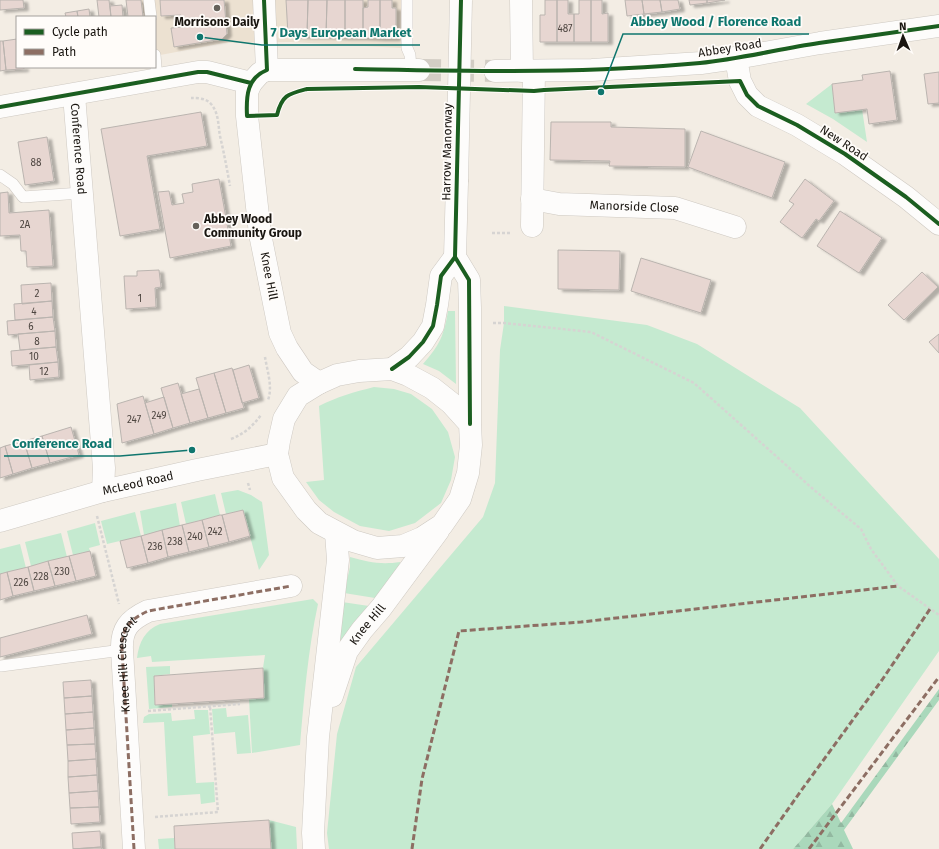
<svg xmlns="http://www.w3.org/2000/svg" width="939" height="849" font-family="'Fira Sans',sans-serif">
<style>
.built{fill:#ece1d1}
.green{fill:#c5ead0}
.forest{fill:url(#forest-firs)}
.building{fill:#e7d6d1;stroke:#bab4af;filter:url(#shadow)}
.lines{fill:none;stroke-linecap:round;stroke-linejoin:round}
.secondary-tunnel{stroke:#d2cdc4;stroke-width:22;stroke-dasharray:22 11;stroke-linecap:butt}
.lane-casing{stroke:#cec9c2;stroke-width:12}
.street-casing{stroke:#cec9c2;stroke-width:23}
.secondary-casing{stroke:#cec9c2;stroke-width:23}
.primary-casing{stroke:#cec9c2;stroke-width:23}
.path{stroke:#d6d4d2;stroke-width:2.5;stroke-dasharray:3 2;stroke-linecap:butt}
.lane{stroke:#fdfcfb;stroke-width:11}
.street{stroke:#fdfcfb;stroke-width:22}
.secondary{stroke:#fdfcfb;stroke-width:22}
.primary{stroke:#fdfcfb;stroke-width:22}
.primary-bridge-casing{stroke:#cec9c2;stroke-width:23;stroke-linecap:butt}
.primary-bridge{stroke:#fdfcfb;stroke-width:22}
.quiet{stroke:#8d6e63;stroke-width:3;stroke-dasharray:6 3;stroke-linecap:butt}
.cycleway-casing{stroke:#fffcf9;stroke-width:6}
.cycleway{stroke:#1b5e20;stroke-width:4}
.poi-dot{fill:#65615a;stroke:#fffcf9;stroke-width:1.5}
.labels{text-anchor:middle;stroke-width:3.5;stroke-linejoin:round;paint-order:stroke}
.number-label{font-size:10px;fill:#4e4641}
.poi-label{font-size:12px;font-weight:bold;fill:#191510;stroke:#fffcf9}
.street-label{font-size:12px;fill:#191510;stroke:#fffcf9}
.leader{fill:none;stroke:#0f766e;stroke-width:1.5}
.callout-dot{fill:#0f766e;stroke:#fffcf9;stroke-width:1.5}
.callout-label{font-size:13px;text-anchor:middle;font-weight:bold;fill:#0f766e;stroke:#fffcf9;stroke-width:3.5;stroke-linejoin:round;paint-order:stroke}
</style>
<defs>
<pattern id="forest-firs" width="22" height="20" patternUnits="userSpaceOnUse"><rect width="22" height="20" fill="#aad8bb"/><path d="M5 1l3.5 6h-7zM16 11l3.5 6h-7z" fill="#92b8a0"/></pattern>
<filter id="shadow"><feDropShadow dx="4.5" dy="2.5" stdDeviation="1" flood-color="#0004"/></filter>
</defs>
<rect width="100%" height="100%" fill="#f3ede4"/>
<!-- built -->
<path class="built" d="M126,0H402L401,48L291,42L224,43L155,56V17H128Z"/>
<!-- green -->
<path class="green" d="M832,84L835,113L862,109L867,142L833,119L806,104Z
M504,306L647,325L697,344L800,408L939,559V651L832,804L793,849H329L327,833L337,734L356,667L483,517L495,483L500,350L504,323Z
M448,311H455L456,384L439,371L423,364C440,345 444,335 448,311Z
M374,387L394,389L411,394L432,409L448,432L455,457L451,480L441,503L415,523L389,531L360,526L334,512L319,500L306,482L324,480L319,406C337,397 354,392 374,387Z
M238,490L251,495L262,502L269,555L259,570L243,510L226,514L221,493Z
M215,494L220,515L186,524L181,502Z
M176,503L180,526L144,535L140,511Z
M135,512L141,536L107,544L101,521Z
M95,523L100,545L89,548L90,551L73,555L67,531Z
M61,533L67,557L31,566L25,542Z
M20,544L26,568L0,574V549Z
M350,557C368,562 381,565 400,562L399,571L375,598L344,593L350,567Z
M313,599L318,604C308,650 304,698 300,745L252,753L249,699L264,698L263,668L265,655L152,662L151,656L137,658C139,642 145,630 160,624Z
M342,602L369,606L342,640L335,639Z
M170,666V674L154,676L155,705L172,704V707L149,709L146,667Z
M226,708L227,717L248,715L251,753L237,754L235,732L214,734L212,709Z
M194,710H208L210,734L193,736L196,783L214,782L215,802L201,804L200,794L168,796L164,722L143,723L144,717L149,714L171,713L172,721L195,719Z
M269,820L296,827L297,849H271Z
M174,838L175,849H159L158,839Z"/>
<!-- forest -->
<path class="forest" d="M939,689V700L844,830L853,849H793L832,804L841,823Z"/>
<!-- building -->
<path class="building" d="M0,0H23L24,8L0,10Z
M97,0H109L111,17H99Z
M126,0H141L143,17H128Z
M160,0H224L226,23L182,26L181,15L161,16Z
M286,0H308L307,36L288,35Z
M308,0H327L326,36H307Z
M327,0H345V37L326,36Z
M345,0H363V37H345Z
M368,0H380V38L363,37V8L368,7Z
M380,0H392V8H396V38H380Z
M545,0H557V42H540V15H545Z
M557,0H568V14H574V42H557Z
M579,0H591V42H574V14H579Z
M591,0H602V14L608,13V42H591Z
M625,0H642L644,14L627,16Z
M642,0H660L662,12L644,14Z
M660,0H678L680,9L662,12Z
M689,0H707V3L690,5Z
M707,0H725L707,3Z
M122,5L123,17H111L110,6Z
M89,9L90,17H78L77,11Z
M77,11L78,17H66L65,13Z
M226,23L227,34L222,39L174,47L171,28Z
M17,39V67H24V69L6,70L3,41Z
M0,41H3L6,70L0,71Z
M890,71L897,120L869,124L867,109L835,113L832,84L863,80L862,75Z
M939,72V103L928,104L924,74Z
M201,112L207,146L147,156L160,229L120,236L101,129Z
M551,122H611V127L685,129V167L609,166L610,161L550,160Z
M701,131L785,162L772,198L688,167Z
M47,137L54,181L25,185L18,142Z
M219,179L231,246L170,258L158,192L169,191L172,205L184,203L182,194L193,192L192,184Z
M805,179L834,201L819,221L816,219L802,238L780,222L794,204L789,201Z
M8,192L9,213L49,210L53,266L27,267L26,251H21L20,235L0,236V193Z
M840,211L882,238L859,273L817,246Z
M558,250L620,251L619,290L558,289Z
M641,258L711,280L701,313L631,291Z
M159,270L161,287L155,288L156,307L126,309L124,276H137V271Z
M922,272L938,287L904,320L888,305Z
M51,283L52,301L22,304L21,285Z
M52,301L53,317L15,320L14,304Z
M53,317L55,331L8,335L7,321Z
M55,331L56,347L20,350L18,334Z
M939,334V353L929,342Z
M56,347L58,362L12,366L11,351Z
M58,362L59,377L30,380L29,365Z
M249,365L259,398L242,403L233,370Z
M232,368L244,408L226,413L214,373Z
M214,373L226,413L208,418L196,378Z
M178,383L190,423L173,428L161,388Z
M199,389L208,418L190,423L181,394Z
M143,396L154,434L122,443L117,404Z
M164,397L173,428L154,434L145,403Z
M71,427L79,455L50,463L42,436Z
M42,436L50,463L32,468L24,441Z
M24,441L32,468L13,474L5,446Z
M5,446L13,474L0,478V448Z
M243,510L250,536L229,542L222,515Z
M220,515H222L229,542L209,547L202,520Z
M202,520L209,547L189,552L182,525Z
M182,525L189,552L168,557L162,530Z
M162,530L168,557L148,563L141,536Z
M141,536L148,563L127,568L120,541Z
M90,551L96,576L76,581L69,556Z
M69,556L76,581L55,586L48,561Z
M48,561L55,586L34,591L28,567Z
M28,567L34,591L13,596L7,572Z
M7,572L13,596L0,600V574Z
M87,615L92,634L0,657V638Z
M263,668L264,698L155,705L154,676Z
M91,680L92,696L64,698L63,682Z
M92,696L93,712L65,714L64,698Z
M93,712L94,728L66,730L65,714Z
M94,728L95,744L67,745L66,730Z
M95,744L96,759L68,761L67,745Z
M96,759L97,775L68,777V761Z
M97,775L98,791L69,793L68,777Z
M98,791L99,807L70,808L69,793Z
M99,807L100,822L71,824L70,808Z
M269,820L271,849H175L174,826Z
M100,831L101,847L73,849L72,833Z
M101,847L102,849H73Z"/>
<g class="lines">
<!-- secondary-tunnel -->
<path class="secondary-tunnel" d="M419,70L495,71"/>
<defs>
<path id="lane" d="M149,0L151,17
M407,0V48L410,55L411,70
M155,55L157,80
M0,175L13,184L23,197L81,193
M1,666L122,650"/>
<g id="street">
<path d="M264,0L267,70"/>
<path d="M521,0L522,71"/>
<path d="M736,58L740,81L747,95L758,106L797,125L845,154L906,197L939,224"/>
<path id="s1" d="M74,95L104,468L103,491"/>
<path d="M0,107L198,72H207L251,83"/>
<path id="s2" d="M532,199L559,204L675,208L735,227"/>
<path d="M532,226L534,71"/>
<path id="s3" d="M134,849L122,650C121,629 129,620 148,611L291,586"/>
</g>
<g id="secondary">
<path d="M495,71L592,70L701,63L736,58L820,43L939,26"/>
<path d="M319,383L303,372L287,348L280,333L260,234L247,116V92L251,83L260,73L267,70H419"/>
<path id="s4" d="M0,521L103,491L197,470L277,454"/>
</g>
<g id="primary">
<path d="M457,182L455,257L469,280L470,308V424L471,445L468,473L460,499L442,525L422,538L403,546L377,548L353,541L319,523L306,510L283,478L277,454L279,441L284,419L298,396L319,383L337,375L359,371L392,369L408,375L432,388L451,403L470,424"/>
<path d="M392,369L409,357L423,342L433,326L437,305L441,276L455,257"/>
<path id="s5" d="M332,696L347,651L362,630L381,608L438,531"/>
<path d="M314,849L313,833L318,737L338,560L336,533"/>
</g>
</defs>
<!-- lane casing -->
<use href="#lane" class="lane-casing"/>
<!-- street casing -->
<use href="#street" class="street-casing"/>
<!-- secondary casing -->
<use href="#secondary" class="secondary-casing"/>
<!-- primary casing -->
<use href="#primary" class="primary-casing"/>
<!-- path -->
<path class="path" d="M191,98C197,98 206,98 211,104C219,113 218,125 220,136C224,153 227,169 230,186
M492,233H511
M493,323H504L591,332L694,383L813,489L861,529L871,549L898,586L939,615
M265,357C267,370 273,387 268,400
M231,439C244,434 253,426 261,415
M248,483L250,490
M97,516L119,604
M148,711L240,704
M155,817L218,812L210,706"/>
<!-- lane -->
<use href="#lane" class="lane"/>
<!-- street -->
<use href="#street" class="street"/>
<!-- secondary -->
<use href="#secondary" class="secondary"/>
<!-- primary -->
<use href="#primary" class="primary"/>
<defs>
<path id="primary-bridge" d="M457,182L461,0"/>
</defs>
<!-- primary-bridge casing -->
<use href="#primary-bridge" class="primary-bridge-casing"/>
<!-- primary-bridge -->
<use href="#primary-bridge" class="primary-bridge"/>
<!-- quiet -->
<path class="quiet" d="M134,849L122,650C121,629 129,620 148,611L291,586
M412,849L422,779L459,631L581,622L898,586
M760,849L803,788L882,680L930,609
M809,849L939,677"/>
<defs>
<path id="cycleway" d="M264,0L267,70C247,78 246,96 247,116L277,115C282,95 288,94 307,89L419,87L534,91L544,90L740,81L747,95L758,106L797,125L845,154L906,197L939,224
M461,0L455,257L469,280L470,424
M355,69C470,71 585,74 700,63C740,59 779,49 819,43C859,37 899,32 939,26
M0,107L198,72H207L251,83
M392,369L409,357L423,342L433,326L437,305L441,276L455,257"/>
</defs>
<!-- cycleway casing -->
<use href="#cycleway" class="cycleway-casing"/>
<!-- cycleway -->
<use href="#cycleway" class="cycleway"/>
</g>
<!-- markers -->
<g class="poi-dot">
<circle cx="217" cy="8" r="4"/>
<circle cx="196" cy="226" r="4"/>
</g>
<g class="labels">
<!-- number labels -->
<g class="number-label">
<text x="565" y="32">487</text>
<text x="36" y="166">88</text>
<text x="25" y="228">2A</text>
<text x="37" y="297">2</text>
<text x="140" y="302">1</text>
<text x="34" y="315">4</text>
<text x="31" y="330">6</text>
<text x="37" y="345">8</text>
<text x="34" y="360">10</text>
<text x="44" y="375">12</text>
<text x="159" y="419">249</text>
<text x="134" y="423">247</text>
<text x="215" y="535">242</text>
<text x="195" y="540">240</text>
<text x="175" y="545">238</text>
<text x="155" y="550">236</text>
<text x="62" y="575">230</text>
<text x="41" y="580">228</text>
<text x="21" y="586">226</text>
</g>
<!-- poi labels -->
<g class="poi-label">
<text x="217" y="26">Morrisons Daily</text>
<text x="204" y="223" text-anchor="start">Abbey Wood<tspan x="204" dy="14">Community Group</tspan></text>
</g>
<!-- street labels -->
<g class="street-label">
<text transform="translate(730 48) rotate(-9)" y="4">Abbey Road</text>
<text transform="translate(844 143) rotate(33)" y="4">New Road</text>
<text dy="4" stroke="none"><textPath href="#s1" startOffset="54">Conference Road</textPath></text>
<text transform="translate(447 152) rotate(-89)" y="4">Harrow Manorway</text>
<text dy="4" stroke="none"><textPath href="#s2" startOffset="103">Manorside Close</textPath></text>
<text transform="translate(269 276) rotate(79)" y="4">Knee Hill</text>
<text dy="4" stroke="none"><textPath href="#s4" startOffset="143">McLeod Road</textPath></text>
<text dy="4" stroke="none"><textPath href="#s5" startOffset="81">Knee Hill</textPath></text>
<text dy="4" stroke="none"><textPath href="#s3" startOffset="186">Knee Hill Crescent</textPath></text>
</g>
</g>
<!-- callouts -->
<path class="leader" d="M601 92L623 34H809M200 37L262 45H420M192 450L120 456H4"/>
<g class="callout-dot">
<circle cx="601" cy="92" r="4"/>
<circle cx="200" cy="37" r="4"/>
<circle cx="192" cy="450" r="4"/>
</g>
<g class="callout-label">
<text x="716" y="26">Abbey Wood / Florence Road</text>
<text x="341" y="37">7 Days European Market</text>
<text x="62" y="448">Conference Road</text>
</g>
<!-- legend -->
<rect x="16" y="16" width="140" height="52" fill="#fffcf9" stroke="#a3a09c"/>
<rect x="24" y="29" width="20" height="6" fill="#1b5e20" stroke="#a3a09c"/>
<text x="52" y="36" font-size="12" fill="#191510">Cycle path</text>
<rect x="24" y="49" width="20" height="6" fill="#8d6e63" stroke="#a3a09c"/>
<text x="52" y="56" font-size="12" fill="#191510">Path</text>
<!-- north arrow -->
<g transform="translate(903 36) rotate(358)" stroke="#fffcf9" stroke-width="3" paint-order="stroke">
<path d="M0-3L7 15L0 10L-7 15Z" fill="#191510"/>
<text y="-6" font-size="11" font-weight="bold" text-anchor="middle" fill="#191510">N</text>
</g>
</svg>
